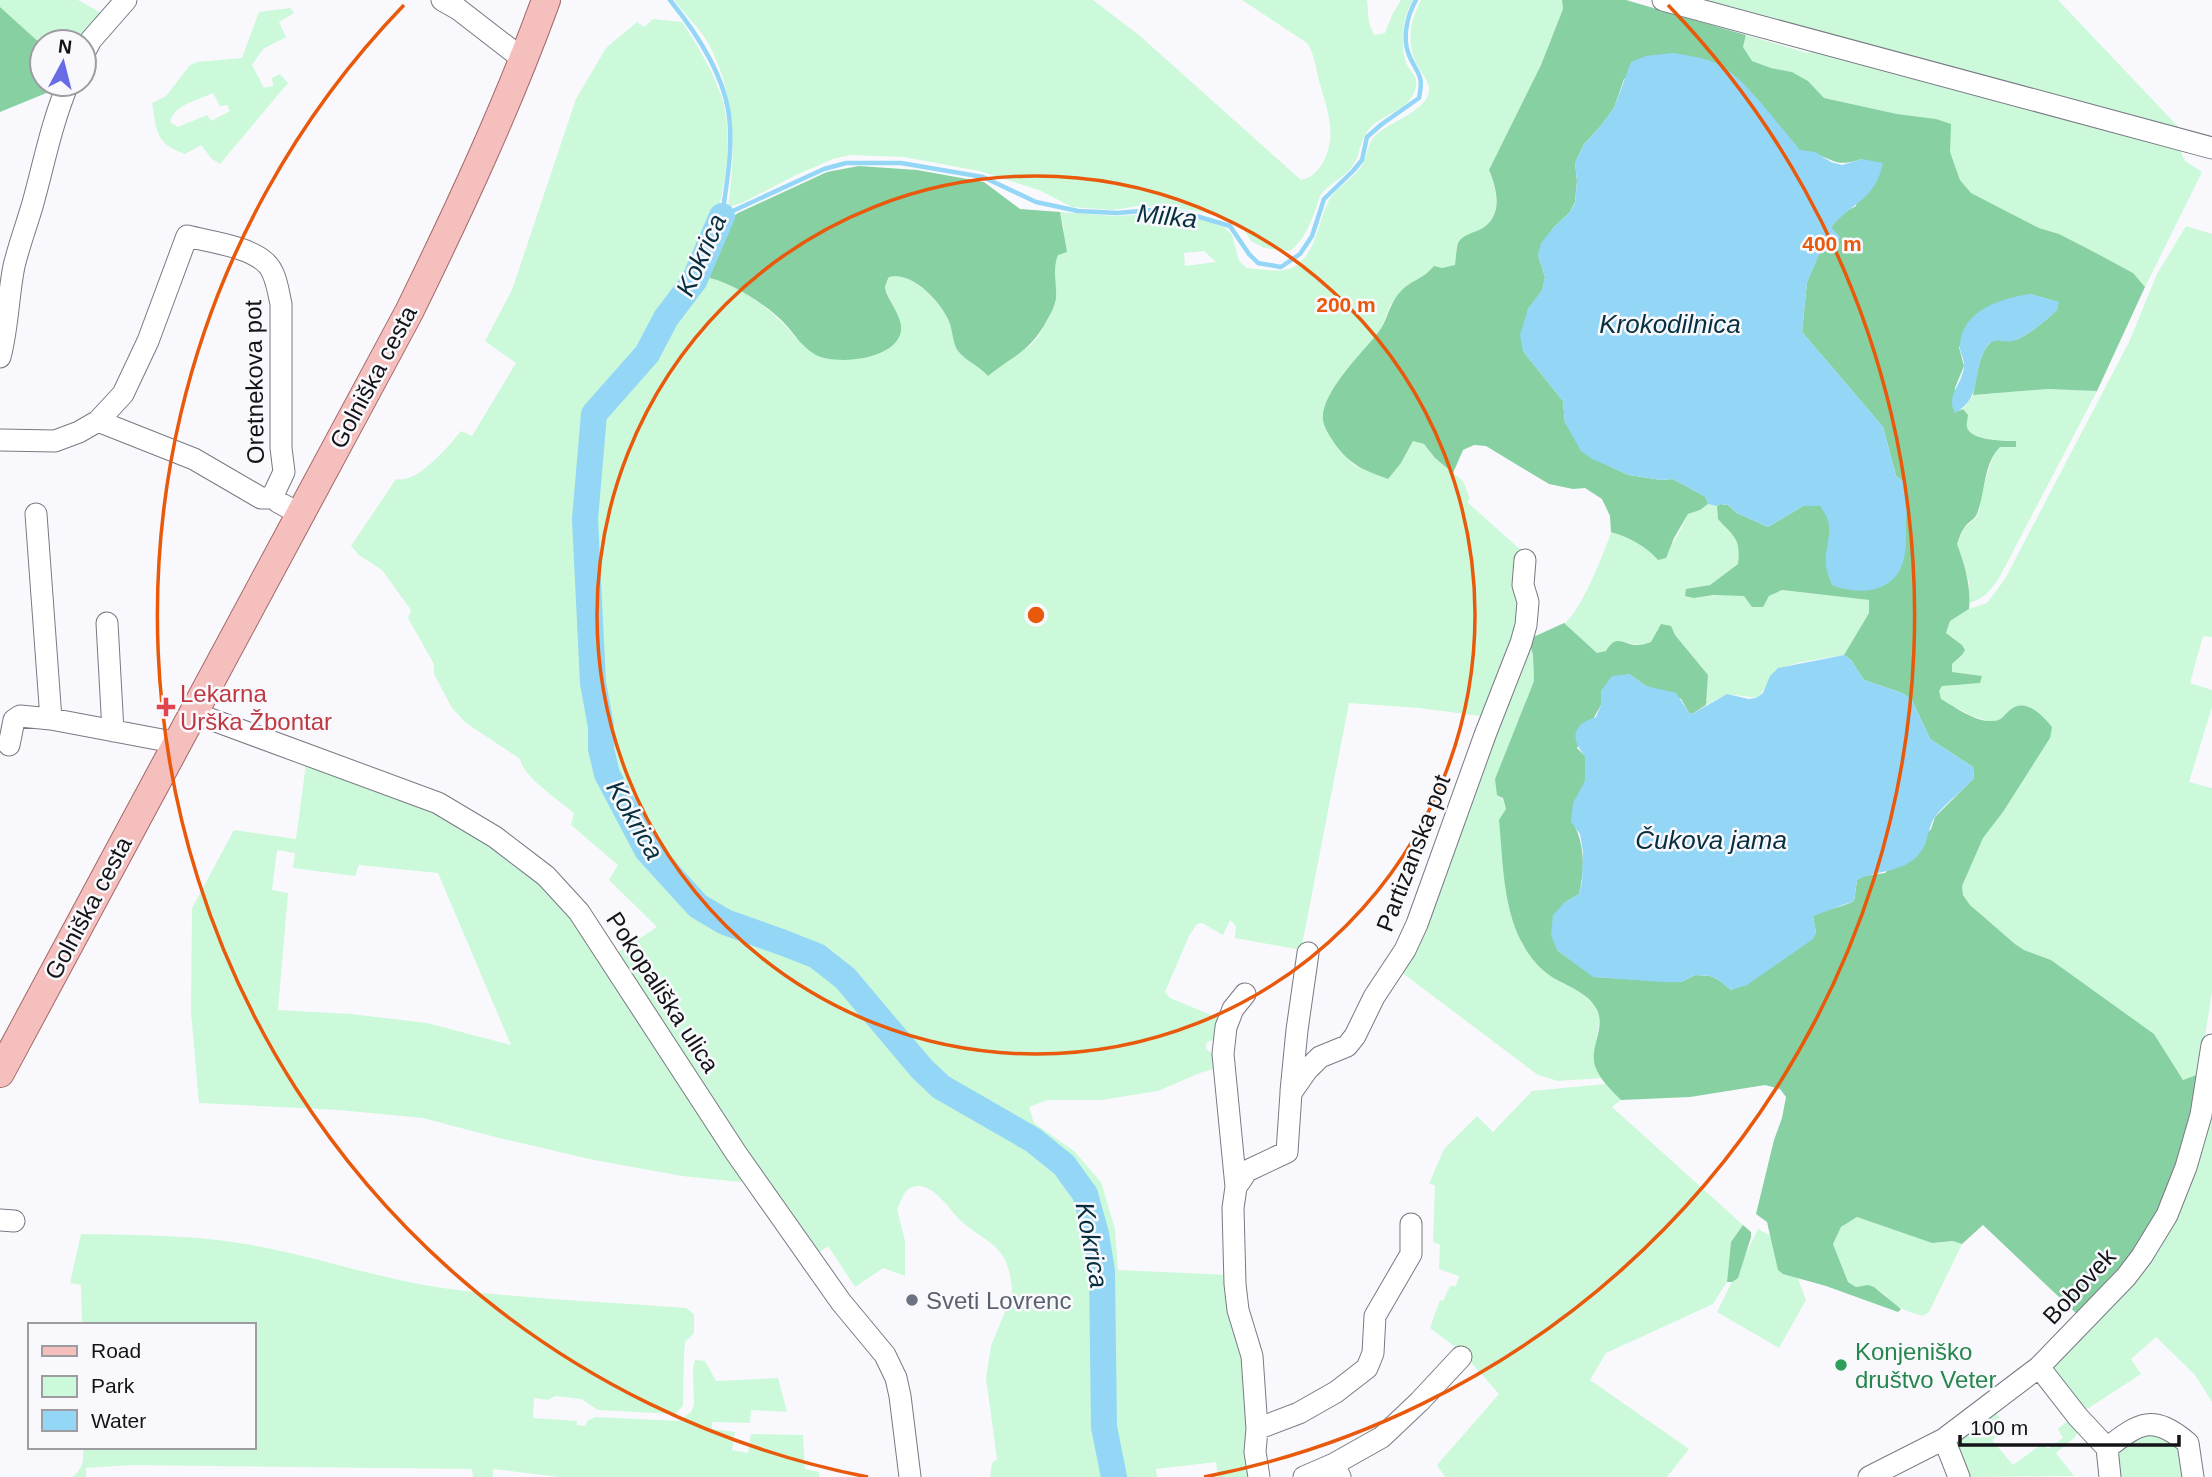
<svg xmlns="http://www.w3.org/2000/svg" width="2212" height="1477" font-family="Arial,sans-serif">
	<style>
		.green { fill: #cbf9da; fill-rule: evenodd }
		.forest { fill: #86d0a1 }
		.water { fill: #94d6f6 }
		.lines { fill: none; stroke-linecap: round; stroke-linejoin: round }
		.stream { stroke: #94d6f6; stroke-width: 4.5 }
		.river { stroke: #94d6f6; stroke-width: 26 }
		.minor-casing { stroke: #797984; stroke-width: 23 }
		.major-casing { stroke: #a16867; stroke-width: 30 }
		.minor { stroke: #fff; stroke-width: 21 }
		.major { stroke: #f4bfbd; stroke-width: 28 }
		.ring { fill: none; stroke: #e8590c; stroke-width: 3.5 }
		.health-dot { fill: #e0444e; stroke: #f9f9fd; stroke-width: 2.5 }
		.worship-dot { fill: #6b7280; stroke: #f9f9fd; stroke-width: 2.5 }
		.leisure-dot { fill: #2e9e5b; stroke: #f9f9fd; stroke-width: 2.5 }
		.labels { text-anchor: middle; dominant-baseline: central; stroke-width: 5; stroke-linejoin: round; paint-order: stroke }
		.street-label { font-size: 24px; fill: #141418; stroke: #f9f9fd }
		.health-label { font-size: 24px; fill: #be3a42; stroke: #f9f9fd; text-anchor: start }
		.worship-label { font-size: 24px; fill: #5b616d; stroke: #f9f9fd; text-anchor: start }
		.leisure-label { font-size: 24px; fill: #27864d; stroke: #f9f9fd; text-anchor: start }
		.water-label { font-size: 26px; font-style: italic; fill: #062f3f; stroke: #f9f9fd }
		.centre { fill: #e8590c; stroke: #f9f9fd; stroke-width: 3.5 }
		.ring-label { font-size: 21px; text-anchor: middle; font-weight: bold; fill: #e8590c; stroke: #f9f9fd; stroke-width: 5; stroke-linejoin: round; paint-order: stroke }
	</style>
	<rect width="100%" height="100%" fill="#f9f9fd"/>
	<path class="green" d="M0 0H78L103 14 83 42H42V45L0 7Z
		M674 0H1093L1140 36 1301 180C1311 178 1317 172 1322 164 1338 137 1328 112 1320 84 1316 70 1315 55 1307 43L1242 0H1367L1369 23 1374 35 1385 33 1393 13 1401 0H1413C1402 18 1400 42 1406 63 1410 72 1418 75 1416 86 1413 109 1383 114 1370 128 1359 140 1361 155 1352 167 1343 178 1328 184 1320 196 1318 200 1317 207 1315 211 1309 227 1303 241 1290 251L1264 248 1251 241 1242 227 1231 221 1203 212 1169 207 1138 206 1113 210 1072 207 1039 190 979 171 904 157 850 155 833 159 796 175 742 203 728 207C736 151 736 94 708 43 699 27 685 15 674 0Z
		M1421 0H1562L1563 9 1541 65 1489 170C1496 189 1504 216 1481 229 1473 233 1462 235 1458 243 1455 249 1456 259 1456 265L1442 268 1434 267 1424 277 1404 289 1390 305 1381 329 1329 398 1326 406 1323 419 1331 437 1341 452 1355 466 1388 478 1401 463 1413 441 1424 444 1435 458 1463 481 1470 499 1467 502 1523 552 1521 617 1488 717 1419 708 1349 703 1301 950 1235 938 1236 926 1230 920 1223 935 1202 923 1197 924 1189 936 1165 992 1170 998 1221 1019 1218 1039 1207 1042 1206 1049 1212 1053 1217 1068 1200 1073 1158 1091 1101 1100H1047L1029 1107 1034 1123 1074 1151 1101 1182 1115 1229 1118 1270 1229 1275 1245 1354 1249 1477H1218L1216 1462 1156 1469 1157 1477H1120C1117 1463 1113 1450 1113 1435 1113 1426 1114 1418 1113 1409 1112 1398 1109 1388 1109 1377 1107 1354 1108 1331 1107 1308 1106 1255 1109 1211 1072 1168 1034 1122 969 1111 927 1071 912 1056 904 1041 894 1023L886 1021 846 975 822 952 796 941 760 932 726 919 708 904 685 875 678 872 660 855 643 835 609 769 604 746 605 726 596 681 597 662 593 658 589 662 586 686 598 733 600 766 611 795 643 859 662 883 689 907 717 925 768 939 842 978 917 1068 938 1089 961 1105 1033 1147 1059 1169 1077 1191 1085 1211 1092 1236 1097 1282 1099 1367 1097 1427 1106 1477H990L992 1463 997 1459 986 1378 991 1346 1011 1297C1013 1289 1011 1283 1010 1275 1004 1243 981 1240 960 1220 949 1209 928 1174 907 1190 903 1194 900 1204 897 1209L905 1241V1276L883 1268 855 1287 828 1246 814 1256 614 955 657 927 609 880 618 865 571 825 574 813C559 800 524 778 520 759L466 723 452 708 434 674V664L408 618 411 610 382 570 359 555 351 546 396 479C416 485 449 446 461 431L472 436 516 363 485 341 512 290 576 99 606 48 637 22 644 27 653 19 682 22C698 46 713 71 722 98 737 149 720 219 698 266 696 270 694 276 691 280 685 291 669 303 670 316L678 309 703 277C735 280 778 314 796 338L902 329 885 287 889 277C912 271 939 300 948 319 953 329 952 343 958 351 966 361 979 366 988 376L1012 356 1030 346 1038 337 1056 303 1054 265 1064 229 1060 212 1116 216 1169 213 1200 219 1224 227 1232 235 1239 261 1247 268C1263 269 1284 275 1298 264 1317 249 1318 222 1328 202 1335 188 1352 180 1361 167 1367 158 1367 146 1373 138 1386 122 1427 113 1429 90 1429 83 1424 76 1420 70 1406 46 1408 25 1421 0ZM1204 251 1216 262 1185 266 1184 253Z
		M1684 0H2058L2188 137Z
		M290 8 294 13 279 22 286 37 263 49 252 65 264 88 273 86 272 78 280 74 288 83 220 164 212 159 201 145 185 154C155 144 157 131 152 103L166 96 190 65 197 62 242 58 259 12ZM213 93 220 106 227 105 230 111 211 121 207 115 178 127 170 122C173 105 198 100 213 93Z
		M1747 35 1807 53 1823 50 2179 148 2185 161 2202 172 2145 287 2133 273 2096 253 2059 234 2039 228 1971 193 1960 180 1936 119 1897 114 1824 98 1808 81 1792 72 1771 68 1752 61 1743 47Z
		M2186 226 2212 234V637L2203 636 2190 683 2212 690V707L2189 782 2212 788V992L2199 1074 2183 1080 2154 1034 2051 960 2024 950 2015 944 1970 905 1963 895 1962 886 1983 838 2003 812 2050 738 2003 719 1990 722 1970 715 1941 700 1939 691 1942 686 1982 676 1952 672V664L1962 656V645L1946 633 1950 621 1969 609 1987 603 2005 579 2129 342 2157 274Z
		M2048 389 2097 391 1998 580C1989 592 1983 599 1969 603V582L1957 544 1964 528 1976 518 1980 509V498L1994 453 2000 447 2016 441C2005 441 1970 440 1967 427 1966 423 1968 419 1968 415L1963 409 1973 395Z
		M1708 504 1717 506 1718 519C1734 537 1741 538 1738 564L1710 585 1686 589 1694 598 1729 594 1769 596 1781 590 1869 600V613L1844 655C1831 657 1783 664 1775 671 1767 680 1766 691 1756 698L1727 694 1706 705 1708 675 1675 635 1671 626 1658 628C1648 666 1622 625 1606 651L1597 653 1564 623C1579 616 1606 549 1611 532 1630 538 1645 544 1658 560 1671 549 1681 530 1688 514L1700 510Z
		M1529 639 1533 655 1534 681 1495 779 1506 809 1521 943 1544 971 1582 993 1595 1006 1600 1017 1594 1054 1595 1065 1602 1078 1558 1081 1538 1075 1397 969Z
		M306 764 363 781 458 823 528 873 560 900 614 978 673 1076 687 1088 748 1181 740 1182 682 1176 594 1160 499 1138 423 1118 339 1110 199 1103 191 1012 192 908 234 830 296 839ZM277 850 295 853 293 868 355 876 359 865 438 873 511 1045 427 1023 350 1014 278 1010 288 893 272 890Z
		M2212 1079V1402L2195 1375 2156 1337 2131 1359 2141 1374 2078 1415 2046 1367Z
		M1605 1084 1621 1100 1612 1107 1743 1225 1731 1242 1727 1282 1713 1304 1606 1353 1590 1380 1689 1449 1667 1477H1445L1437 1465 1499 1394 1462 1352 1430 1328 1440 1300 1443 1301 1450 1286H1456L1459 1276 1439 1269 1440 1245 1433 1242 1435 1185 1429 1184 1444 1149 1477 1116 1493 1132 1532 1091Z
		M1857 1217 1932 1243 1954 1241 1962 1244 1929 1312 1923 1316C1916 1313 1907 1312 1901 1308 1882 1297 1881 1282 1856 1287L1848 1282 1833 1244 1841 1227Z
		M1758 1229 1785 1243 1806 1300 1779 1348 1717 1312Z
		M81 1234C140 1235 204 1235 262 1247 323 1259 381 1279 443 1288 523 1299 605 1302 686 1308L694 1314V1333L685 1342 684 1354 683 1406 675 1414 598 1410 581 1399 555 1396 548 1400 534 1398 533 1418 577 1421V1425L585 1426 587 1421 595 1417 679 1421 691 1412 694 1405 693 1369 695 1360 705 1361 716 1381 778 1378 787 1412 751 1410 750 1423 712 1422V1429L735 1432 732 1450 748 1453 751 1434 803 1435 805 1469 819 1472V1477H559L493 1469V1477H473L472 1469 132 1465 86 1468V1477H73C83 1467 84 1462 83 1447H254V1325H82L81 1285 70 1283Z
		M1994 1410 2008 1429 1992 1440 2013 1465 2042 1444 2048 1449 2063 1438 2058 1429 2071 1418 2080 1428 2075 1437 2056 1453 2074 1476 1966 1477 1953 1443Z
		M2159 1433 2181 1449 2187 1477H2113C2112 1442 2130 1437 2159 1433Z"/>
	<path class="forest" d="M1562 0H1626L1746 35 1743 47 1752 61 1771 68 1792 72 1808 81 1824 98 1897 114 1936 119 1951 124 1950 152 1960 180 1971 193 2039 228 2059 234 2096 253 2133 273 2145 287 2097 391 2048 389 1973 395C1977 379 1978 354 1990 343 1996 337 2004 342 2011 341 2026 338 2046 320 2057 310L2058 302 2030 294 1959 347 1964 366 1955 388V412L1963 409 1968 415C1968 419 1966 423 1967 427 1970 441 2006 441 2016 441V447H2000C1984 462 1985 492 1978 511 1976 520 1968 521 1964 528 1961 532 1959 539 1957 544 1965 566 1971 585 1969 609L1950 621 1946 633 1962 645 1965 650 1962 655 1952 664V672L1982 676 1980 683 1942 686 1939 691 1941 699C1955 707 1975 722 1992 721 2002 721 2003 716 2010 710 2026 697 2043 716 2052 727L2050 738 2003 812 1983 838 1962 886 1963 895 1970 905 2015 944 2024 950 2051 960 2154 1034 2183 1080 2199 1074 2193 1114 2163 1210 2133 1254 2079 1316 1983 1225 1962 1244 1953 1241 1932 1243 1857 1217 1841 1227 1833 1244 1848 1282 1856 1287 1868 1285 1874 1287 1901 1309 1898 1312 1826 1286 1783 1274 1778 1270 1767 1222 1756 1214 1774 1140 1782 1118 1786 1097 1780 1089 1765 1085 1690 1097 1621 1100C1611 1090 1600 1080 1595 1066 1589 1047 1607 1026 1596 1008 1584 988 1560 985 1544 971 1502 934 1504 870 1499 820L1506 809 1503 798 1497 795 1495 779 1534 681 1533 655 1529 639 1564 623 1597 653 1606 651C1617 632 1624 646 1639 645 1643 645 1647 643 1651 642L1661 624 1671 626 1675 635 1708 675 1706 705 1692 714 1689 713 1681 699 1646 686 1629 674 1601 691V705L1577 748 1585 756V781L1572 821C1585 843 1585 869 1579 894L1564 903 1557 950 1594 977 1681 982 1695 975 1710 976 1719 980 1731 990 1816 933 1813 916C1826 909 1841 908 1854 901L1857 880 1864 876 1885 873 1931 829 1935 817 1974 778 1973 767 1930 739 1912 700 1902 693 1864 680 1851 660 1844 655 1869 613V600L1782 590 1769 596 1763 607H1752L1744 596 1714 595 1694 598 1685 596 1686 589 1710 585 1738 564C1741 538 1734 537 1718 519L1717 506 1720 504 1728 505 1737 513 1768 527 1803 506H1821C1834 525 1830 535 1826 557L1905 549 1906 483 1896 476 1883 427 1802 332 1807 282 1823 245 1836 244 1831 227 1843 213 1856 206 1862 159C1838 166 1838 163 1817 154 1812 151 1805 152 1799 150L1742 83 1725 68 1624 79 1614 108 1600 127 1584 144 1575 163 1577 181 1575 202 1570 212 1553 228 1538 255 1545 277 1542 291 1528 309 1523 351 1563 401 1565 423 1613 468 1629 475 1661 480 1673 479 1706 497 1708 504 1700 510 1688 514 1674 538 1666 558 1658 560C1645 545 1630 538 1611 532L1610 516 1602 499 1585 488 1573 489 1549 484 1486 446 1474 445 1463 450 1453 473 1435 458 1424 444 1413 441 1401 463 1388 479C1364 470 1351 466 1335 444 1331 438 1324 428 1323 420 1320 394 1362 353 1377 334 1389 320 1387 304 1404 288 1415 279 1423 279 1434 266L1442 268 1455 265C1456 259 1456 249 1458 243 1462 235 1473 233 1481 229 1504 216 1497 189 1489 170L1541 65 1563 9Z
		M0 7 42 45V84H62L61 87 0 112Z
		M859 166 917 170 984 182 1020 209 1060 212 1067 252 1058 255C1052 270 1057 284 1056 299 1055 306 1051 313 1047 320 1031 351 1014 355 988 376 979 366 966 361 958 351 952 343 953 329 948 319 939 300 912 271 889 277 888 278 885 287 885 287 887 302 908 321 899 337 888 360 837 365 816 355 803 348 795 335 786 325 770 307 728 279 703 277L726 222 738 213 827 172Z
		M1743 1225 1751 1232V1237L1738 1278 1732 1282H1727L1731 1242Z"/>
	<path class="water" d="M1673 53C1691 56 1710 58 1725 68 1749 84 1780 127 1800 150L1815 152 1831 162 1842 165 1862 159 1883 163C1875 200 1854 201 1831 227L1840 237 1836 244 1823 246 1807 282 1802 332 1883 427 1896 476 1906 483C1909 495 1907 508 1906 521 1906 535 1907 551 1902 565 1891 594 1857 595 1832 585 1828 575 1825 567 1826 556 1828 533 1835 527 1820 506H1803L1768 527 1737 513 1728 505 1720 504 1717 506 1708 504 1706 497 1673 479 1661 480 1629 475 1592 459 1581 451 1565 423 1563 401 1523 351 1520 335 1528 309 1542 290 1545 277 1538 255 1541 243 1553 228 1570 212 1575 203 1577 181 1575 163 1584 144 1600 127 1614 108 1631 62 1646 56Z
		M2030 294 2059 302 2057 310C2047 320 2026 337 2012 341 2002 343 1995 336 1987 346 1971 369 1984 397 1955 413 1945 395 1963 384 1964 366 1965 359 1959 352 1960 345 1962 310 2002 298 2030 294Z
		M1844 655 1851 660 1864 680 1902 693 1912 700 1930 739 1973 767 1974 778C1964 789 1943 806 1935 817 1925 832 1931 845 1913 860 1896 873 1873 871 1857 880L1854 901 1813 916 1816 933 1813 939 1747 985 1731 990 1719 980 1710 976 1695 975 1681 982H1661L1593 977 1557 950 1551 935 1553 915 1564 903 1579 894 1582 882 1583 852 1580 834 1571 822 1573 803 1585 781V756C1570 739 1572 724 1596 717L1601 705V691L1612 676 1629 674 1646 686 1676 693 1689 713 1692 714 1727 694 1749 699 1756 698 1763 693 1770 676 1778 668Z"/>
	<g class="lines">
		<path class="stream" d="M670 0C695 31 721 69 728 109 734 144 727 182 722 216L824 169 846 163H901L983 177 1036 202 1078 211 1117 213 1153 210 1186 213 1230 226 1249 254 1258 263 1281 267 1300 254 1312 236 1324 199 1353 171 1362 160 1367 137 1382 124 1419 98C1424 74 1418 76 1409 55 1402 38 1407 16 1416 0"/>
		<path class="river" d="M722 216 694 281 666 318 647 354 594 414 585 519 593 683 601 727V749L607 774 647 850 698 906 725 922 784 943 817 956 845 978 922 1069 941 1087 1033 1140 1064 1165 1085 1194 1096 1234 1102 1271 1104 1427 1114 1477"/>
		<g class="minor-casing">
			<path id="minor" d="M442 0 458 9 524 60
				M1663 0 2212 148
				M84 53 91 40 126 0
				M0 357C8 327 8 296 14 266 19 245 27 224 33 203 44 163 52 122 68 84
				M98 421 194 459 261 498H275
				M0 440 55 441 79 432 98 421 123 394 148 341 187 236C210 242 248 246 266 263 276 272 278 291 281 304V448L284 472 275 491V498L278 502 300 514
				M36 514 51 719
				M107 623 113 731
				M194 713 438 803 495 837 546 876 579 912 736 1153 841 1302 885 1355 896 1378 900 1396 910 1477
				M9 745 14 720 20 716 51 719 178 743
				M1291 1091 1297 1030 1308 953
				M1236 1187 1223 1054 1226 1027 1233 1009 1245 994
				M0 1220 14 1221
				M2039 1367 2078 1417 2107 1448 2110 1477
				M1257 1429 1299 1413 1336 1392 1367 1368 1373 1353 1375 1316 1411 1254V1224
				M1944 1439 1959 1477
				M2107 1448C2140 1422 2153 1414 2188 1443L2193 1477
				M1259 1477 1255 1452 1257 1429 1252 1356 1238 1310 1235 1284 1233 1208 1236 1187 1247 1171 1287 1152 1291 1093 1307 1070 1320 1057 1347 1046 1355 1036 1374 997 1405 950 1417 924 1485 735 1521 643 1526 625 1528 602 1523 585 1525 560
				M1304 1477 1334 1464
				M1340 1477 1334 1464 1382 1437 1420 1401 1461 1357
				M1869 1477 1944 1439 2039 1367 2126 1277 2142 1256 2167 1215 2186 1167 2201 1115 2212 1045"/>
		</g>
		<g class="major-casing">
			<path id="major" d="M0 1073 409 312C459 210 507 107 546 0"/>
		</g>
		<use href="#minor" class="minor"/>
		<use href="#major" class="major"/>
	</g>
	<g class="ring">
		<circle cx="1036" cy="615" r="439"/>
		<path d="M868 1477A878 878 0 0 1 404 5M1668 5A878 878 0 0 1 1204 1477"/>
	</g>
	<path class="health-dot" d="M162.5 696.5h7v7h7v7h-7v7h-7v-7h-7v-7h7z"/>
	<circle class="worship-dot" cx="912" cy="1300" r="7"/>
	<circle class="leisure-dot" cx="1841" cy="1365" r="7"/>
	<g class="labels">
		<g class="street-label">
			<text transform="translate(373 377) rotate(-62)">Golniška cesta</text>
			<text transform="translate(254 382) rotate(-91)">Oretnekova pot</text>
			<text transform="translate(1413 853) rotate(-69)">Partizanska pot</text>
			<text transform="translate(88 908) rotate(-62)">Golniška cesta</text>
			<text transform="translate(663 992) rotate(57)">Pokopališka ulica</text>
			<text transform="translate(2079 1286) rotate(-47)">Bobovek</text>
		</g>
		<g class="health-label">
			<text x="180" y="693">Lekarna<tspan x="180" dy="28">Urška Žbontar</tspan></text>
		</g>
		<g class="worship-label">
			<text x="926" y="1300">Sveti Lovrenc</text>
		</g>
		<g class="leisure-label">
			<text x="1855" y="1351">Konjeniško<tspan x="1855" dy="28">društvo Veter</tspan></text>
		</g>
		<g class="water-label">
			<text transform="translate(1167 216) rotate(6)">Milka</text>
			<text transform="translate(701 255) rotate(-66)">Kokrica</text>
			<text x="1670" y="324">Krokodilnica</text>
			<text transform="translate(635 820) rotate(60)">Kokrica</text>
			<text x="1711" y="840">Čukova jama</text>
			<text transform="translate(1092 1245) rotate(80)">Kokrica</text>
		</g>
	</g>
	<circle cx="1036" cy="615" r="10" class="centre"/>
	<g class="ring-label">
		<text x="1832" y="251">400 m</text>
		<text x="1346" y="312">200 m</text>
	</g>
	<rect x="28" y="1323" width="228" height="126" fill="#f9f9fd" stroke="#9d9da1" stroke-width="2"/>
	<rect x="42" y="1346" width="35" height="10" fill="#f4bfbd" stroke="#9d9da1" stroke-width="2"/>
	<text x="91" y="1358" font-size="21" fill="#141418">Road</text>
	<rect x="42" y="1376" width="35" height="21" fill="#cbf9da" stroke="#9d9da1" stroke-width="2"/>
	<text x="91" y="1393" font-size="21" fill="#141418">Park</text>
	<rect x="42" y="1410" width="35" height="21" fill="#94d6f6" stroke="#9d9da1" stroke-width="2"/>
	<text x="91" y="1428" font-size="21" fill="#141418">Water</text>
	<g transform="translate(63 63) rotate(7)"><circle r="33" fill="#f9f9fd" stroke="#9d9da1" stroke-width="2"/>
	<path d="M0-5L12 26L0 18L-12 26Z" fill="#676ce5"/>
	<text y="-10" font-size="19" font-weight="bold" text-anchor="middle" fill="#141418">N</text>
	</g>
	<path d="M1960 1435v10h219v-10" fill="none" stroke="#141418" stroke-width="3.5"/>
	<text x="1970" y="1435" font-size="21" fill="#141418" stroke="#f9f9fd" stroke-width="5" paint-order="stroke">100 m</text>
</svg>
